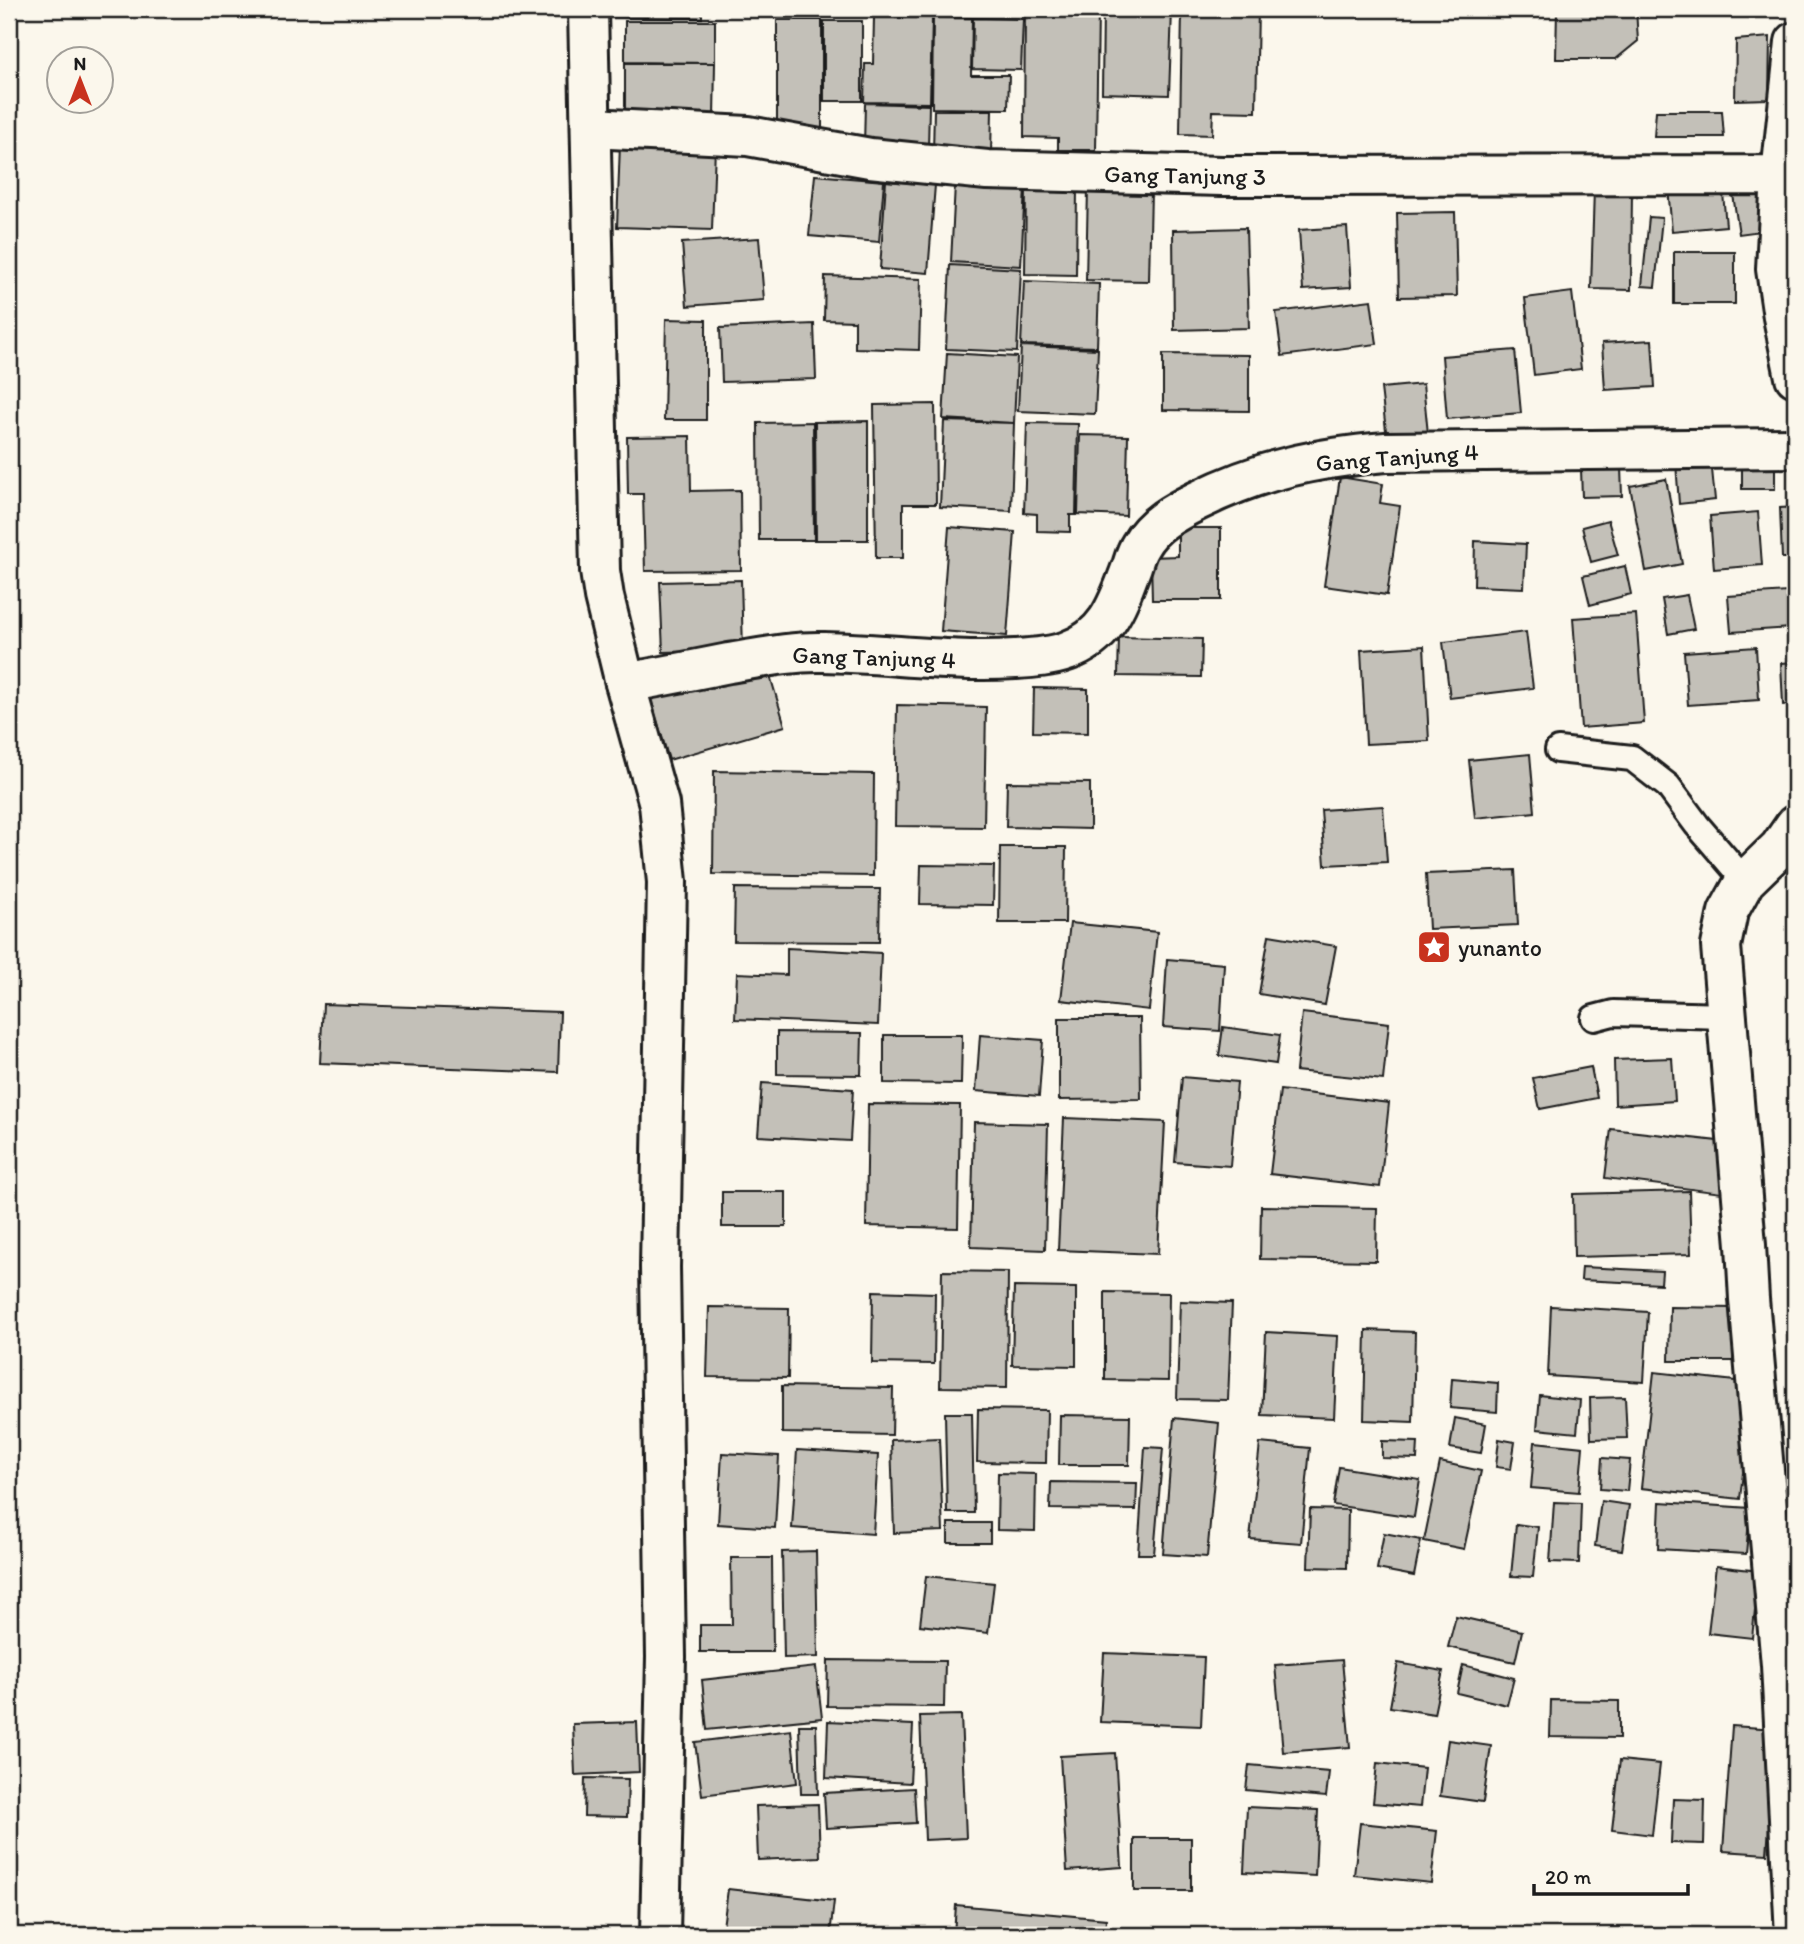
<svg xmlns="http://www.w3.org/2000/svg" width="1804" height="1944" font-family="Itim,sans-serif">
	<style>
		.building { fill: #c3c0b8; stroke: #1c1c1c; stroke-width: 2 }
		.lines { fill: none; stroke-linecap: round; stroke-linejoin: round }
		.service-casing { stroke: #1c1c1c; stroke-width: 30 }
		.minor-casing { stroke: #1c1c1c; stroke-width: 44 }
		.tertiary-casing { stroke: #1c1c1c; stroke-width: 44 }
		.service { stroke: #fbf7ec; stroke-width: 24 }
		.minor { stroke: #fbf7ec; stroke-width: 38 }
		.tertiary { stroke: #fbf7ec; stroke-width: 38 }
		.labels { text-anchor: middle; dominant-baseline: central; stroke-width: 5; stroke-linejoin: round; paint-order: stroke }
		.street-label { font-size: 24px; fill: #1c1c1c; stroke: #fbf7ec }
		.poi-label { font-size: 24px; fill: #1c1c1c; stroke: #fbf7ec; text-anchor: start }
	</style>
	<rect width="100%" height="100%" fill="#fbf7ec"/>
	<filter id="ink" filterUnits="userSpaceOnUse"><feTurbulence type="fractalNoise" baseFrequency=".0143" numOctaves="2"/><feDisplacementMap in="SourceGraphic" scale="14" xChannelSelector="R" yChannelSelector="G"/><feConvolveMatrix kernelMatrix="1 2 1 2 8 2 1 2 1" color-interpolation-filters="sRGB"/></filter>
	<g filter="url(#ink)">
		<path class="building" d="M614 9H702V18L614 17Z
			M1025 9H1098L1096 150H1058V138L1024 137Z
			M1103 9H1172L1169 95 1102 93Z
			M1182 9H1258L1256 112 1213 111 1212 135 1180 134Z
			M1557 9H1636L1638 41 1616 59H1556Z
			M874 17 932 18 930 103 864 102 865 64H873Z
			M933 17 972 18 971 75H1009L1008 109 932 108Z
			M973 18 1023 19 1021 70 972 69Z
			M777 20H822V130H777Z
			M625 21H715V63L625 62Z
			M824 21H862V101H824Z
			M1770 37 1769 99 1735 100 1736 40Z
			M625 63H715L714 118 625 117Z
			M865 103 929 105 928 149 864 147Z
			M934 110H992L991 154 933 153Z
			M1656 111H1722L1724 137H1654Z
			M620 144 715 147 712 230 617 227Z
			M815 175 884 181 879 242 809 236Z
			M886 181 935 185 928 273 880 269Z
			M1722 182 1726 226 1672 231 1668 188Z
			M1762 183 1769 230 1739 234 1732 188Z
			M955 184 1025 187 1021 266 951 262Z
			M1026 187H1077L1076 275 1025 274Z
			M1088 188 1151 190 1149 281 1086 280Z
			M1594 188 1632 189 1631 290 1591 289Z
			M1455 212 1457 296 1399 297 1397 213Z
			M1649 217 1662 218 1655 287 1642 286Z
			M1347 227 1351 287 1303 290 1299 230Z
			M1246 228 1249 328 1174 330 1173 230Z
			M759 238 764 300 687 306 682 243Z
			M1674 252H1735V304H1674Z
			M950 265 1021 269 1017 352 946 349Z
			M825 276 921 279 919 350 855 348V321L824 320Z
			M1024 281 1099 284 1097 347 1021 345Z
			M1572 292 1581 369 1534 375 1525 298Z
			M1371 300 1377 344 1282 356 1276 312Z
			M666 319 706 320V420H664Z
			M814 324 816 379 722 382 720 328Z
			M1652 340 1655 387 1605 390 1602 343Z
			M1021 346 1098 349 1095 414 1018 411Z
			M1515 350 1521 413 1447 419 1442 356Z
			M947 353 1017 357 1014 423 943 419Z
			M1163 354 1249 355V411L1163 410Z
			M1423 384 1428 434 1387 439 1381 388Z
			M935 404 936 504H903V558H876L874 405Z
			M868 421V540H816L815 422Z
			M944 421 1014 423 1011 511 940 507Z
			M813 422 814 540H759L758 423Z
			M1027 423 1078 424 1076 515H1070V532L1037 531V514L1024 513Z
			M1080 435 1128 436 1126 516 1078 514Z
			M690 436 691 491 740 490 741 570 645 571 643 494H628L627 437Z
			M1711 459 1715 500 1679 504 1676 463Z
			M1621 467 1622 496 1582 497 1581 469Z
			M1742 469H1775V489H1742Z
			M1340 477 1383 484 1380 503 1400 506 1387 595 1324 586Z
			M1666 479 1682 564 1646 571 1630 486Z
			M1795 507V558H1782L1780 508Z
			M1758 512 1762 565 1714 569 1710 516Z
			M1608 520 1618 555 1591 562 1582 527Z
			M949 527 1015 532 1007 636 941 631Z
			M1178 528H1221V600H1152L1151 557 1178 556Z
			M1475 541 1526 544 1524 588 1474 586Z
			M1625 566 1631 594 1590 605 1583 576Z
			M741 580 743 650 663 652 660 582Z
			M1787 592 1791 628 1731 632 1728 596Z
			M1687 595 1694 629 1668 634 1662 599Z
			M1636 614 1644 723 1581 728 1573 618Z
			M1526 632 1533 688 1450 698 1443 642Z
			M1119 637 1202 639 1201 677 1118 676Z
			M1424 646 1429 741 1366 744 1361 650Z
			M1756 647 1759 700 1688 705 1684 652Z
			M766 662 785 726 669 760 650 697Z
			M1795 662V704L1783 705 1781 663Z
			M1034 688 1088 689V733L1033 732Z
			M897 705 986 707 984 827 895 826Z
			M1530 754 1535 812 1475 818 1469 760Z
			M714 771 874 774 873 876 713 874Z
			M1007 782 1090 783V829L1006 827Z
			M1383 806 1387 862 1325 865 1321 810Z
			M1000 847H1066L1065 923H999Z
			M921 865 994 866 993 905 920 904Z
			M1515 870 1518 925 1429 929 1426 874Z
			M735 888 880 889 879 942 734 941Z
			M1070 923 1157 932 1149 1010 1061 1000Z
			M1269 935 1336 946 1325 1005 1259 994Z
			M787 948 881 953 878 1025 735 1019 737 973 787 975Z
			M1167 959 1224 964 1220 1031 1163 1027Z
			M323 1004 560 1012 558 1072 320 1063Z
			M1302 1013 1389 1023 1383 1080 1296 1071Z
			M1059 1018H1140L1141 1099 1059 1100Z
			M1223 1027 1280 1035 1276 1064 1219 1056Z
			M777 1032 862 1033 861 1075 777 1074Z
			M884 1035H962L961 1084 884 1083Z
			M980 1035 1043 1040 1039 1096 976 1091Z
			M1672 1058 1675 1101 1615 1105 1614 1060Z
			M1591 1067 1597 1098 1540 1109 1533 1078Z
			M1182 1077 1237 1082 1230 1166 1175 1162Z
			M762 1083 853 1089 850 1141 758 1136Z
			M1280 1090 1389 1103 1380 1187 1270 1174Z
			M868 1104 960 1105 958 1228 866 1226Z
			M1064 1118 1165 1122 1158 1254 1058 1250Z
			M974 1122 1048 1124 1045 1250 971 1247Z
			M1611 1129 1735 1143 1729 1194 1605 1178Z
			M1689 1191 1691 1254 1574 1257 1573 1194Z
			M722 1192H786V1227H722Z
			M1261 1206 1377 1208 1376 1261 1260 1259Z
			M1582 1267 1662 1271 1661 1284 1581 1280Z
			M942 1271 1008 1272 1007 1388 940 1387Z
			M1014 1287 1076 1288V1366L1012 1365Z
			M873 1291 935 1293 934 1364 872 1363Z
			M1105 1292 1169 1293 1168 1381 1105 1380Z
			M1180 1301 1232 1303 1228 1400 1177 1399Z
			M1551 1306 1648 1312 1644 1382 1548 1376Z
			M709 1307 789 1308 788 1378 707 1377Z
			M1670 1307 1733 1308V1361H1669Z
			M1366 1330 1415 1332 1413 1422 1364 1420Z
			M1266 1332 1338 1336 1334 1418 1262 1415Z
			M1654 1372 1753 1383 1740 1499 1641 1488Z
			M1452 1379 1498 1383 1497 1412 1450 1408Z
			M782 1386 893 1388 892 1435 782 1433Z
			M1540 1395 1580 1400 1577 1433 1537 1429Z
			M1625 1397 1627 1438 1591 1439 1590 1398Z
			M978 1409 1047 1410 1046 1463 977 1462Z
			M945 1413H972L974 1513H947Z
			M1060 1415 1130 1416 1129 1465H1059Z
			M1174 1418 1219 1423 1207 1557 1163 1554Z
			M1455 1418 1486 1424 1481 1453 1450 1448Z
			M939 1438 943 1531 894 1533 891 1440Z
			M1499 1439 1515 1442 1511 1469 1496 1467Z
			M1382 1441 1418 1442 1417 1459 1382 1458Z
			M1535 1442 1583 1447 1579 1492 1531 1488Z
			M1260 1443 1310 1448 1301 1543 1250 1539Z
			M1145 1447 1163 1448 1154 1554H1138Z
			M797 1450 878 1455 873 1534 792 1528Z
			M722 1453 779 1456 775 1528 718 1524Z
			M1602 1458 1630 1460 1627 1491 1600 1489Z
			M1440 1462 1481 1471 1464 1549 1424 1541Z
			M1339 1467 1420 1480 1414 1517 1333 1505Z
			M998 1473 1036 1474 1035 1531 997 1530Z
			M1051 1482 1137 1483 1136 1510 1050 1509Z
			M1601 1501 1629 1505 1622 1550 1595 1546Z
			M1554 1502 1581 1503 1579 1563 1550 1562Z
			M1660 1502 1750 1508 1746 1554 1658 1549Z
			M1310 1509 1348 1510 1347 1568 1308 1567Z
			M948 1523H990V1543H948Z
			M1516 1524 1538 1527 1533 1577 1511 1576Z
			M1384 1533 1421 1540 1414 1576 1377 1569Z
			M1787 1536H1795V1635Z
			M816 1551 818 1657 784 1658 782 1552Z
			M731 1558H772L773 1652H700V1625H732Z
			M1716 1566 1759 1571 1752 1638 1708 1633Z
			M926 1576 994 1583 988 1633 920 1625Z
			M1456 1616 1522 1631 1515 1662 1448 1647Z
			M1104 1653 1204 1657 1201 1726 1100 1722Z
			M828 1660 945 1661 944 1707 827 1706Z
			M1342 1660 1350 1747 1283 1752 1275 1665Z
			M1398 1663 1443 1671 1434 1714 1390 1707Z
			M1463 1665 1514 1678 1507 1705 1457 1693Z
			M816 1667 822 1718 707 1730 702 1680Z
			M1551 1700 1619 1701V1738L1550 1737Z
			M961 1715 966 1838 925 1840 920 1716Z
			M828 1721 913 1725 910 1783 826 1778Z
			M637 1722 639 1772 575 1775 573 1724Z
			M799 1725H816L818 1794H801Z
			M1732 1726 1776 1729 1767 1854 1723 1851Z
			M791 1730 797 1783 702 1795 695 1742Z
			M1448 1740 1491 1746 1483 1802 1440 1796Z
			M1115 1753 1122 1867 1067 1871 1060 1756Z
			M1620 1760 1660 1764 1652 1835 1612 1830Z
			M1377 1763 1424 1768 1420 1807 1373 1803Z
			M1249 1765 1329 1772 1326 1797 1246 1790Z
			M585 1778 628 1779 627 1817 584 1816Z
			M914 1788 916 1823 826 1828 824 1793Z
			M1673 1799 1705 1800 1704 1844 1671 1843Z
			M818 1804 820 1857 758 1860 756 1806Z
			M1247 1807 1318 1810 1315 1876 1244 1872Z
			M1360 1823 1437 1831 1431 1883 1354 1875Z
			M1134 1838H1191V1891H1134Z
			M728 1889 834 1901 830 1935H722Z
			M956 1905 1106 1919 1105 1935H954Z
			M1117 1928 1195 1935H1117Z
			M1291 1929 1292 1935H1246V1931Z"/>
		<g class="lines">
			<g class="service-casing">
				<path id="service" d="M1558 750 1632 758 1668 786 1697 825 1745 881
					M1594 1018 1613 1013 1727 1016"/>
			</g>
			<g class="minor-casing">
				<path id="minor" d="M1795 42 1781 175 1776 269 1783 317 1795 377
					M591 128 748 136 870 158 987 170 1222 176 1781 175
					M625 683C659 677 694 670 729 663 760 658 792 651 824 652 888 653 951 663 1015 659 1032 658 1051 657 1067 651 1108 637 1118 603 1132 566 1134 560 1136 552 1140 546 1152 524 1175 512 1197 501 1261 469 1316 458 1386 452L1795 448
					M1795 1935 1781 1665 1749 1299 1746 1245 1721 946 1728 912 1745 881 1779 848 1795 825"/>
			</g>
			<g class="tertiary-casing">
				<path id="tertiary" d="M588 9 600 571 604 597 625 683 659 804 667 882 660 1267 666 1657 660 1935"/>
			</g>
			<use href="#service" class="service"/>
			<use href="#minor" class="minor"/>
			<use href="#tertiary" class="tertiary"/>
		</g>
	</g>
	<defs>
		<g id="sight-square" transform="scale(1.75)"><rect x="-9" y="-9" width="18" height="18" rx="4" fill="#c8321e" stroke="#fbf7ec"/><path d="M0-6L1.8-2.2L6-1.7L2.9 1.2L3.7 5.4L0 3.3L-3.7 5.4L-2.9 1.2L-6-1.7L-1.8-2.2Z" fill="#fff"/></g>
	</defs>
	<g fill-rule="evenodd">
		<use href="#sight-square" x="1434" y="947"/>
	</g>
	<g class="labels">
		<g class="street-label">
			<text transform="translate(1185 175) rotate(1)">Gang Tanjung 3</text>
			<text transform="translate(1397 457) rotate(-4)">Gang Tanjung 4</text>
			<text transform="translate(874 657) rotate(2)">Gang Tanjung 4</text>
		</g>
		<g class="poi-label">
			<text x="1458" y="947">yunanto</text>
		</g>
	</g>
	<rect width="1804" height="1944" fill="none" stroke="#fbf7ec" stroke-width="35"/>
	<rect x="18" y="18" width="1769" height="1909" fill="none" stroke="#1c1c1c" stroke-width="2.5" filter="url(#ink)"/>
	<g transform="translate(80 80)"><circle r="33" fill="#fbf7ec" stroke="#a29f99" stroke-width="2"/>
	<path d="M0-5L12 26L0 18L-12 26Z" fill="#c8321e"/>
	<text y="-10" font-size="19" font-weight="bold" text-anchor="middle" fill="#1c1c1c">N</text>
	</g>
	<path d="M1534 1884v10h154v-10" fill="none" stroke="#1c1c1c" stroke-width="3.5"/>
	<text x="1545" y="1884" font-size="21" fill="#1c1c1c" stroke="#fbf7ec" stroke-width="5" paint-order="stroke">20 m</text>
</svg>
